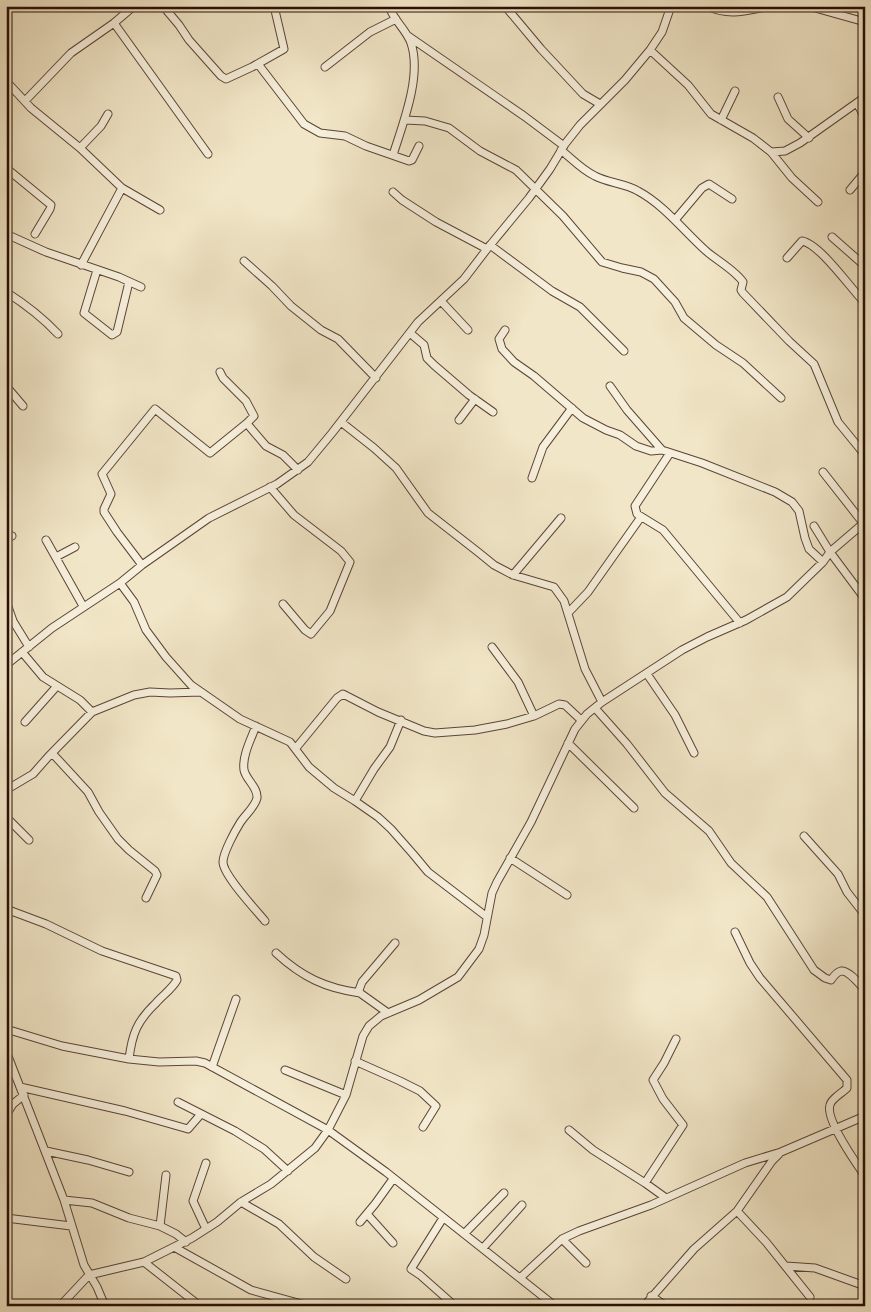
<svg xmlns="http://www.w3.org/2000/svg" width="871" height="1312" font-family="'Libre Caslon Text',serif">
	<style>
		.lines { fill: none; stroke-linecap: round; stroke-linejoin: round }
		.minor-casing { stroke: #5b4436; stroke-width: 9 }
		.minor { stroke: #f6efdb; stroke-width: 7 }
	</style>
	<rect width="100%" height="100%" fill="#f1e6c7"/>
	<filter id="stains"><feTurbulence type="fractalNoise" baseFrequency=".004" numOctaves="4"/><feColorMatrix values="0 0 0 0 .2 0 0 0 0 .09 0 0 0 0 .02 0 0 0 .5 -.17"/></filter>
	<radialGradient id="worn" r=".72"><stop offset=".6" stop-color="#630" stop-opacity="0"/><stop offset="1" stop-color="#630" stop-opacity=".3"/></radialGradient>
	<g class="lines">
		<g class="minor-casing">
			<path id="minor" d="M163 6 179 25 189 40 221 76 226 79 252 67 284 49 274 6
				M389 6C393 20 406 29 411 43 422 76 403 123 393 155
				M505 6 541 49 583 94 600 104
				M707 6C730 17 748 10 771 6
				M808 6 865 22
				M114 23 208 154
				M408 36 524 116 564 146
				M650 50 688 85 711 114 753 138 771 152 792 178 818 202
				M258 64 304 124 320 133 345 136 366 146 409 161 412 160 419 146
				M325 67 370 32 396 19
				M6 81 31 108 80 148 122 188 160 210
				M778 97 788 119 809 138
				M25 101 71 53 114 23 134 6
				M857 103 865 118
				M405 120 425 121 449 128 480 151 516 170 563 216 602 262 622 268 641 272 654 279 675 302 684 318 716 345 743 363 781 398
				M721 120 735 91
				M80 148 101 126 108 114
				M561 150C572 159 582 170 595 176 608 183 625 183 638 191 664 205 683 230 705 250 716 260 735 270 743 282L741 290 743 293 789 341 814 364 838 422 865 455
				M771 152 785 151 800 143 865 97
				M6 168 51 205 50 209 35 234
				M850 190 865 172
				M393 192 402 200 436 222 487 249
				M675 220 702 188 709 184 732 199
				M6 234 46 252 119 277 141 287
				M832 237 865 266
				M490 245 552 291 580 307 624 351
				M787 258 802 241C820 244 851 289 865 303
				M244 261 272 286 291 306 321 330 338 339 376 378
				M81 265 122 188
				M97 270 84 313 112 335 117 332 129 282
				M6 292C25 304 42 317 58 334
				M441 301 468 330
				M505 330 499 339 502 349 514 362 534 376 583 418 606 430 620 435 636 446 651 451 662 450 702 463 775 492 792 502 799 511 805 538 809 549 823 562
				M410 333 424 345 427 358 434 365 469 395 493 412
				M864 359 865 360
				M220 372 223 378 246 401 254 416 247 423 249 426 266 446 283 455 298 470
				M6 386 23 406
				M610 386 627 410 662 450
				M459 420 475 399
				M341 422 374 448 396 468 428 513 478 552 494 565 513 575 554 587 564 601 585 669 602 702
				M670 453 635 506 637 514 663 530 740 623
				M823 472 863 523
				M532 478 543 447 572 408
				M270 487 294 515 341 551 350 562 330 611 311 634 305 630 283 604
				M814 526 830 552 865 599
				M6 537 12 536
				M46 540 83 606
				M56 557 75 547
				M142 565 117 532 104 512V509L111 494 102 474 155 409 210 453 247 423
				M513 575 561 518
				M120 583 134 602 146 630 166 657 191 685 240 719 290 742 309 767 334 788 355 801 374 769 390 747 401 720
				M6 601 13 621 29 647
				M568 613 588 592 641 517
				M492 647 518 682 534 716
				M22 652 43 677 80 700 92 712
				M6 665 52 628 120 583 142 565 209 518 277 484 308 462 332 433 418 322 464 279 487 249 529 198 550 169 565 144 580 125 625 80 650 50 662 32 671 6
				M647 674 675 715 694 753
				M595 708 627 744 665 793 709 831 731 863 767 897 814 970 825 978 831 980C833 977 837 972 841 971 849 970 860 985 865 990
				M25 722 57 686
				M256 726C251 739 242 756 244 770 246 780 258 787 257 798 255 807 245 815 240 823 235 831 223 853 223 862 223 875 256 910 265 921
				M568 743 634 808
				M296 748 337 698 343 694 378 712 424 731 435 733 475 730 507 724 534 716 559 704 565 705 581 720
				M52 753 88 792 99 812 118 839 129 850 155 871 157 875 146 898
				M6 790 33 774 48 757 92 712 134 695 150 692 170 693 200 692
				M355 801 378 817 391 829 413 854 428 872 487 917
				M6 817 29 840
				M804 836 838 874 847 892 865 915
				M510 858 567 895
				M6 909 46 924 102 951 176 976 177 980C172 989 163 995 156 1003 137 1021 132 1034 129 1059
				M735 932 750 963 760 978 847 1080V1088C842 1093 831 1099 830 1105 825 1119 856 1163 865 1176
				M276 953C302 977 325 988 360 993
				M388 1013 360 993 359 990 362 982 395 943
				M6 1029 62 1046 129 1059 159 1062 196 1061 205 1063 328 1130 386 1172 555 1306
				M6 1051 64 1200 84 1265 97 1287 105 1306
				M355 1061 400 1081 420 1091 436 1106 423 1127
				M212 1067 236 999
				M285 1070 346 1095
				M20 1087 125 1111 188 1129 201 1114
				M178 1102 235 1131 264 1149 288 1171
				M6 1115 13 1104 24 1095
				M569 1130 593 1150 645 1183 666 1198
				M46 1151 88 1160 129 1172
				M206 1163 193 1201 206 1229
				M645 1183 683 1125 663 1099 653 1080 664 1063 676 1039
				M64 1200 92 1203 129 1218 160 1226 176 1234 186 1242
				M241 1202 279 1224 314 1257 346 1279
				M737 1211 766 1242 810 1297
				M367 1214 393 1243
				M6 1218 71 1226
				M443 1218 411 1269 420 1275 455 1306
				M360 1222 375 1204 393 1179
				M160 1226 166 1175
				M464 1234 504 1193
				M562 1239 586 1263
				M174 1247 251 1290 309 1306
				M483 1248 522 1205
				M144 1262 200 1306
				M786 1266 815 1268 865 1286
				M520 1278 562 1239 579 1231 651 1205 745 1163 781 1152 865 1116
				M651 1296 666 1306
				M60 1306 89 1275 144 1262 192 1238 217 1222 241 1202 271 1184 315 1148 328 1130 346 1095 363 1036 369 1026 381 1016 419 1000 458 977 479 949 484 935 492 893 497 882 531 822 575 729 587 714 602 702 682 650 707 637 746 620 787 597 823 562 830 552 865 522
				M644 1306 694 1249 737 1211 772 1161 779 1154"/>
		</g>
		<use href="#minor" class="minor"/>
	</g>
	<rect width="871" height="1312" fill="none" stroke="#f1e6c7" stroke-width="25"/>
	<rect x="8" y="8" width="856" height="1297" fill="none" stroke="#290e05" stroke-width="2.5"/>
	<rect x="12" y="12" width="846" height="1287" fill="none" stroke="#290e05"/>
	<rect width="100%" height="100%" filter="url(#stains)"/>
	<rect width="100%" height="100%" fill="url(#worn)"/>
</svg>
